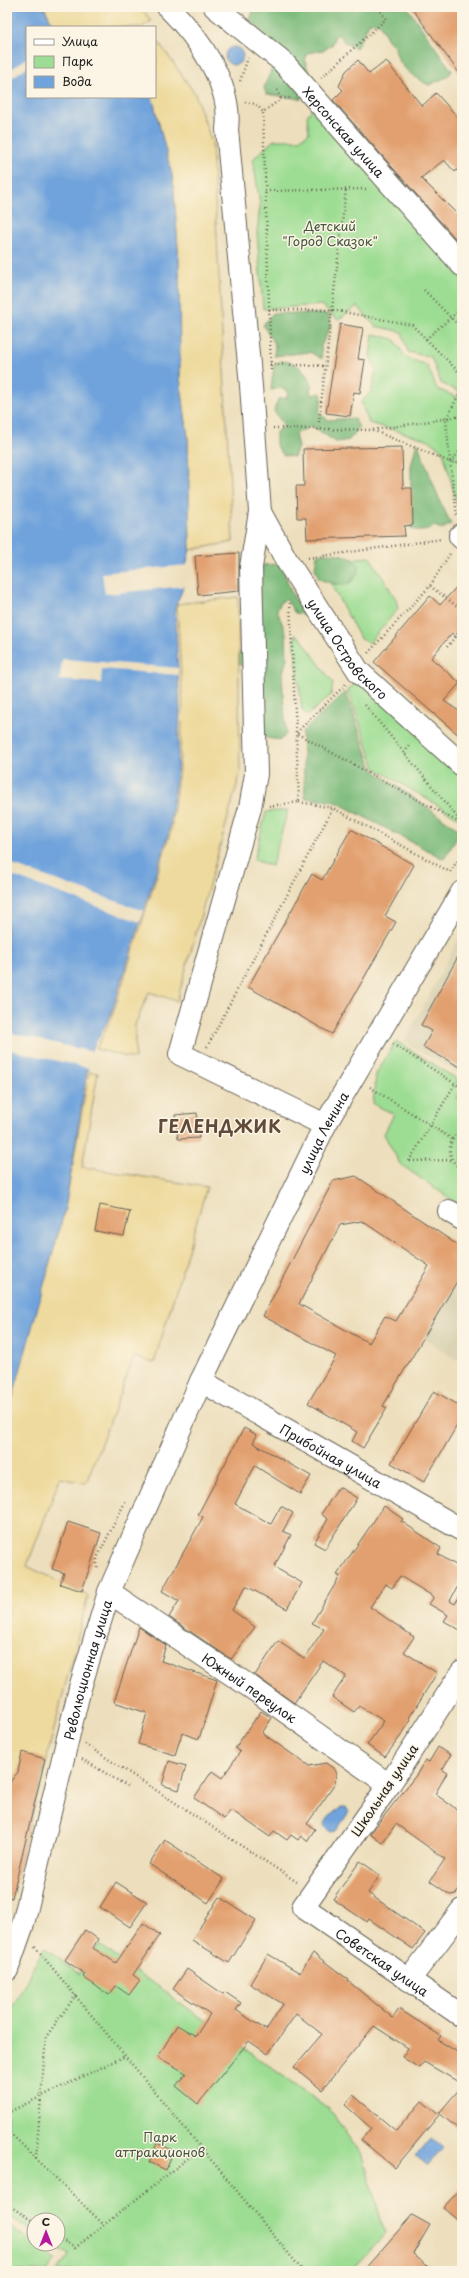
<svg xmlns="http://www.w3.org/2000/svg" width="469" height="2278" font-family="'Playpen Sans',sans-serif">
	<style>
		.built { fill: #dbd3b4 }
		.green { fill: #9ddd93; stroke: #5c7c58 }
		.forest { fill: #7ebc7d; stroke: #4d6c4c }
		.sand { fill: #eeda9e; stroke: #857b5d }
		.water { fill: #70a3dc; stroke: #46607c }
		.pier { fill: #eddfbd }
		.building { fill: #e2a06f; fill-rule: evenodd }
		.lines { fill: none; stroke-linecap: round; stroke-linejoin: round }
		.minor-casing { stroke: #656054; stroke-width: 24 }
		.path { stroke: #656054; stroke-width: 2.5; stroke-dasharray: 1 3; stroke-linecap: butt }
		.minor { stroke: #fff; stroke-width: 22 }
		.labels { text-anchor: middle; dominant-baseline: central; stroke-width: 3; stroke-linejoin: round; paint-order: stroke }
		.street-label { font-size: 13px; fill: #1c1c1c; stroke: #fcf5e5 }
		.park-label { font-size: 13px; fill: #435640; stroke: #fcf5e5 }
		.district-label { font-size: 17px; font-weight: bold; letter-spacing: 1px; fill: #614a39; stroke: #fcf5e5 }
	</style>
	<rect width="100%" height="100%" fill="#fcf5e5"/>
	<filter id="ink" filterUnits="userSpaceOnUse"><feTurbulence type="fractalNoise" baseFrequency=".025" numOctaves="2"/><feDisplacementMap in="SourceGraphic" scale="8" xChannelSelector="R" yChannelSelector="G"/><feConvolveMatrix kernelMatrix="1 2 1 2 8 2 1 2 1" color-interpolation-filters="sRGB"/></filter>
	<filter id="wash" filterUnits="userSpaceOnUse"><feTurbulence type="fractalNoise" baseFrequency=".012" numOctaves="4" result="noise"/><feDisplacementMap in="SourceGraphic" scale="16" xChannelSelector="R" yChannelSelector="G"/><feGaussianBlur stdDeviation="0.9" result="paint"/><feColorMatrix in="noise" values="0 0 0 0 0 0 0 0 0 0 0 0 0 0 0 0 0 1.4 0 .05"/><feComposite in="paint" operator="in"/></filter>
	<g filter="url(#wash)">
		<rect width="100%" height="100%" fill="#eddfbd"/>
		<path class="built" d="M462 933V1075L404 1042Z
			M446 1238 462 1248V1351L457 1360 396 1321Z"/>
		<path class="green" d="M313 107 462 273V393L441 383 431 357 408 352 402 332 375 326 357 306 338 320 321 305 263 309 257 233 260 205 253 159 274 140H299L309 133 307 116Z
			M373 334 394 339 406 358 427 365 437 389 462 399V523L443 451 429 440 369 423 361 402 371 392 376 370 370 356Z
			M370 557 396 599 398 609 369 643 360 638 327 577 326 561Z
			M295 635 301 638 333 683 331 695 308 715 302 711 294 643Z
			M359 680 462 772V820L375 768 348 690Z
			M288 810 272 866 254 860 266 812Z
			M396 1041 457 1079 458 1099 462 1100V1207L400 1164 384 1134 394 1114 373 1104 376 1074Z
			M99 1945 328 2108 363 2156 385 2234 350 2271H58L69 2255 52 2244H58V2220H34V2232L7 2215V2018L44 1947 79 1974Z
			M7 2224 56 2259 47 2271H7Z"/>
		<path class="forest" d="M255 7H407L452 71 447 77 429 85C414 78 396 65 395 47L388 40 379 23 370 22 356 48 345 43 338 34 334 38 332 45 324 50 307 53 305 61 309 73 303 77 301 99 266 94 264 87 279 52 248 24Z
			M273 313 329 314 331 326 321 346 322 359 310 352 274 356 275 345 263 325Z
			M281 361C297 361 305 371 312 384L310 390 312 395 321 393 322 398 319 413 328 420 354 418 359 428 349 440 336 442 312 426 295 434 298 447 294 457 283 455 276 445V432L284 426 274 411 278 399 287 398 288 391 281 388 271 390 274 365Z
			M417 442 440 501 451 524 442 529 434 526C427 532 419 532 411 528V466Z
			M323 553C337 553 351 555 360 566 353 590 339 587 319 579L315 568 317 555Z
			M278 564C288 578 286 581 292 594 296 602 302 604 303 614L295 613 286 599 281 602 277 610 286 634 287 658 282 676 286 734 281 740 266 738 248 670 235 661 243 649 241 638 263 565Z
			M346 692 372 769 461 831 444 859 336 802 305 798 302 732Z"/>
		<path class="sand" d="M44 7H141L151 21 142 27H54Z
			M157 40 195 94 212 143 233 542 190 550 188 437 180 378 179 261 173 179 151 97H155Z
			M238 597 240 774 177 1001 149 992 135 1025V1059L96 1049 112 1017 171 831 179 769 183 710 177 604Z
			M89 1072 98 1073 82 1167 207 1187 154 1363 134 1357 86 1483 60 1478 27 1566 88 1596 7 1914V1414L65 1209Z"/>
		<path class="water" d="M7 7H44L54 27H27V97H151L153 100 173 179 179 261 180 378 188 437 190 550 186 565 184 586 175 607 180 712 177 770 169 832 110 1017 90 1052 65 1209 7 1418Z
			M225 56a9 9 0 1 1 18 0a9 9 0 1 1-18 0Z
			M341 1808H346L349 1812 336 1831 330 1832 324 1826C326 1819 334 1811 341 1808Z
			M431 2138 443 2148 428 2166 416 2156Z"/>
		<path class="pier" d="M27 58V67L7 81V72Z
			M188 565 186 586 105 594 102 573Z
			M62 659 178 668V675L102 669 101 683 60 680Z
			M7 863 144 911 140 922 7 874Z
			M7 1032 93 1052 88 1068 7 1049Z"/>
		<g id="blocks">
			<path class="building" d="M411 7H456L462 15V77Z
				M358 60 369 74 386 61 422 106 436 93 462 122V165L455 172 444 160 421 178 462 219V246L333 100 343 90 339 86 346 71Z
				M340 324 363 328 358 359 365 360 360 393 354 392 350 416 326 413Z
				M402 447 403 488H412L413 525 404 526 405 536 307 539 306 518H297L296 486H304L303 449Z
				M239 553V591L198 595 195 556Z
				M462 581V642L452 633 431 658 460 683 444 701 462 713V738L374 662 430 596 440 605Z
				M351 829 414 865 385 916 396 922 332 1034 248 987 312 874 322 880Z
				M462 949V1068L423 1047 432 1031 421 1025Z
				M197 1113 199 1138 178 1139 175 1115Z
				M356 1176 462 1248V1273L383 1406 387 1408 363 1448 352 1441 357 1432 308 1403 336 1356 263 1316 333 1181ZM362 1221 429 1266 396 1321 385 1316 369 1343 299 1304 340 1225Z
				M100 1205 130 1211 124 1236 95 1231Z
				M434 1391 462 1407V1417L424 1482 391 1463Z
				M244 1428 257 1435 253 1443 311 1476 300 1494 255 1466 235 1504 271 1524 281 1506 293 1513 283 1531 291 1535 274 1567 302 1583 287 1609 246 1586 232 1610 255 1627 231 1659 169 1617 179 1601 162 1591 203 1517 198 1514Z
				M339 1487 357 1498 325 1549 314 1543 328 1519 321 1514Z
				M384 1506 403 1519 401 1521 441 1548 438 1554 462 1569V1578L450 1601 455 1604 462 1592V1631L444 1621 448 1615 429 1604 434 1597 400 1576 392 1588 386 1584 370 1607 414 1637 404 1652 437 1673 409 1718 411 1719 403 1733 385 1757 367 1745 384 1721 359 1706 354 1712 332 1697 346 1676 323 1661 294 1703 255 1675 278 1641 304 1659 324 1629 312 1623 340 1576 337 1575Z
				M68 1522 101 1533 82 1591 60 1584 64 1573 52 1569Z
				M139 1627 166 1645 161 1661 217 1680 199 1739 182 1733 175 1755 138 1744 147 1713 114 1702Z
				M261 1711 272 1718 262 1733 309 1766 326 1763 334 1769 336 1774 335 1784 307 1824 315 1829 307 1841 301 1836 298 1840 291 1835 287 1840 274 1831 270 1837 231 1810 224 1819 194 1798 212 1771 222 1778 240 1752 235 1748Z
				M438 1747 451 1755 442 1770 447 1773 435 1794 462 1813V1886L456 1894 450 1895 430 1881 445 1859 396 1824 382 1843 370 1834 417 1774 425 1760 429 1762Z
				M22 1752 45 1759 12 1898 7 1897V1786L18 1772Z
				M169 1761 186 1766 179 1790 162 1785Z
				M165 1840 224 1879 208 1903 149 1864Z
				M360 1861 380 1875 368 1893 425 1933 413 1949 369 1919 367 1922 333 1899Z
				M116 1882 147 1902 130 1927 100 1907Z
				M219 1897 256 1920 229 1963 192 1940Z
				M143 1923 160 1935 133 1975 140 1980 129 1995 116 1986 109 1995 83 1977 85 1974 65 1960 85 1930 98 1939 93 1948 116 1963Z
				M313 1953 349 1980 348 1981 393 2018 399 2009 441 2036 438 2040 462 2055V2084L424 2062 419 2068 402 2057 408 2048 374 2026 322 2090 294 2067 322 2034 296 2014 268 2054 249 2041 198 2104 176 2086 186 2073 158 2057 177 2025 196 2036 210 2014 173 1989 187 1969 223 1994 225 1992 241 2003 236 2010 266 2030 283 2004 250 1984 268 1954 300 1973Z
				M462 2086V2132L439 2113Z
				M353 2095 396 2131 422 2101 439 2115 395 2168 361 2140 371 2128 345 2105Z
				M157 2143 174 2151 166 2170 149 2162Z
				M462 2187V2224L443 2208Z
				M412 2215 430 2225 413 2254 433 2271H363Z"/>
		</g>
	</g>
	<g filter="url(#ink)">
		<use href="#blocks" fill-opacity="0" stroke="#656054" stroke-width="1"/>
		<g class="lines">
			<g class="minor-casing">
				<g id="minor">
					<path d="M168 7C198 37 233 85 227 129L251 386 260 512 251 567 256 774 250 808 180 1054 325 1125"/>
					<path id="s1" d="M215 7 282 61 462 265"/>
					<path id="s2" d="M260 512 287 561 359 672 462 765"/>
					<path d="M462 534 460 536 462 538"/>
					<path d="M449 1211 462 1219"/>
					<path id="s3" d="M201 1381 462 1530"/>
					<path id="s4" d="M109 1592 252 1688 389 1785"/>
					<path id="s5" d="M462 1672 389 1785 303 1907 462 2016"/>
					<path id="s6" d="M7 1970 23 1924 80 1688 109 1592 201 1381 325 1125 462 892"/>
					<path d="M409 1980 462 1910"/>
				</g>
			</g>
			<path class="path" d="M321 78 386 19 377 7
				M240 81 248 58
				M277 90 281 99
				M245 102 256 104 263 112
				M265 191 368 189
				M424 290 462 329
				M269 310H333L412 325 426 339 462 308
				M426 339 462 375
				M270 364 325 366
				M271 370 263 112 281 99 290 98
				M273 428 372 430 450 462 446 420 462 388
				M318 430 346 189
				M373 430 462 416
				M450 462 462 449
				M457 515 450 462 462 464
				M308 558 442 539
				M430 586 462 610
				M290 603 296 733 462 824
				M447 647 462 628
				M368 653 430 586 451 552
				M365 705 462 823
				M404 753 411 744
				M299 802 333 808 450 872 462 854
				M269 806 299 802 296 733 346 684
				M393 1044 462 1088
				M207 1047 333 808
				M370 1087 452 1139
				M462 1131C446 1139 446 1161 462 1169
				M409 1161 455 1084
				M410 1161 452 1160
				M97 1568V1558L126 1500
				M85 1744 297 1882
				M82 1759 127 1786
				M35 1947 303 2271
				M7 2113 125 2056
				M7 2130 104 2225
				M36 2158 46 2037 76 1995
				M7 2204 34 2222
				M58 2237 75 2248 201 2148"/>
			<use href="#minor" class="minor"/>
		</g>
	</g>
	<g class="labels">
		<g class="street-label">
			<text stroke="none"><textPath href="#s1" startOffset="180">Херсонская улица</textPath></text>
			<text stroke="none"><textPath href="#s2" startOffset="163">улица Островского</textPath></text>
			<text stroke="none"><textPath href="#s6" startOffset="899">улица Ленина</textPath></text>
			<text stroke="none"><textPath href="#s3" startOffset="150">Прибойная улица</textPath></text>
			<text stroke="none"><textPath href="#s6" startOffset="311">Революционная улица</textPath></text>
			<text stroke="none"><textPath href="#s4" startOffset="170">Южный переулок</textPath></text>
			<text transform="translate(384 1790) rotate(-56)">Школьная улица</text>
			<text stroke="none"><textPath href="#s5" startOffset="380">Советская улица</textPath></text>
		</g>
		<g class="park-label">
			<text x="330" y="225">Детский<tspan x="330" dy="15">"Город Сказок"</tspan></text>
			<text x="160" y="2136">Парк<tspan x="160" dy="15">аттракционов</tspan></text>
		</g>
		<g class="district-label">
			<text x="220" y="1126">ГЕЛЕНДЖИК</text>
		</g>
	</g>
	<rect width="469" height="2278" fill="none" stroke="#fcf5e5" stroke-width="24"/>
	<rect x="26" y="26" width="130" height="72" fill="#fcf5e5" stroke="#a29e95"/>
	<rect x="34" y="39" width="20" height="6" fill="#ffffff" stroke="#a29e95"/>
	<text x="62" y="46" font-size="12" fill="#1c1c1c">Улица</text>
	<rect x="34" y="56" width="20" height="12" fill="#9ddd93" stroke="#a29e95"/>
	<text x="62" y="66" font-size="12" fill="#1c1c1c">Парк</text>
	<rect x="34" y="76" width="20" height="12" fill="#70a3dc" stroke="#a29e95"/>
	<text x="62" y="86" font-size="12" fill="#1c1c1c">Вода</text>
	<g transform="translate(46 2232)"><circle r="19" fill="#fcf5e5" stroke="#a29e95"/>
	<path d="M0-3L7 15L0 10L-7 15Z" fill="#b5179e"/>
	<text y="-6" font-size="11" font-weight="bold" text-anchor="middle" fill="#1c1c1c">С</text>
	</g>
</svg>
